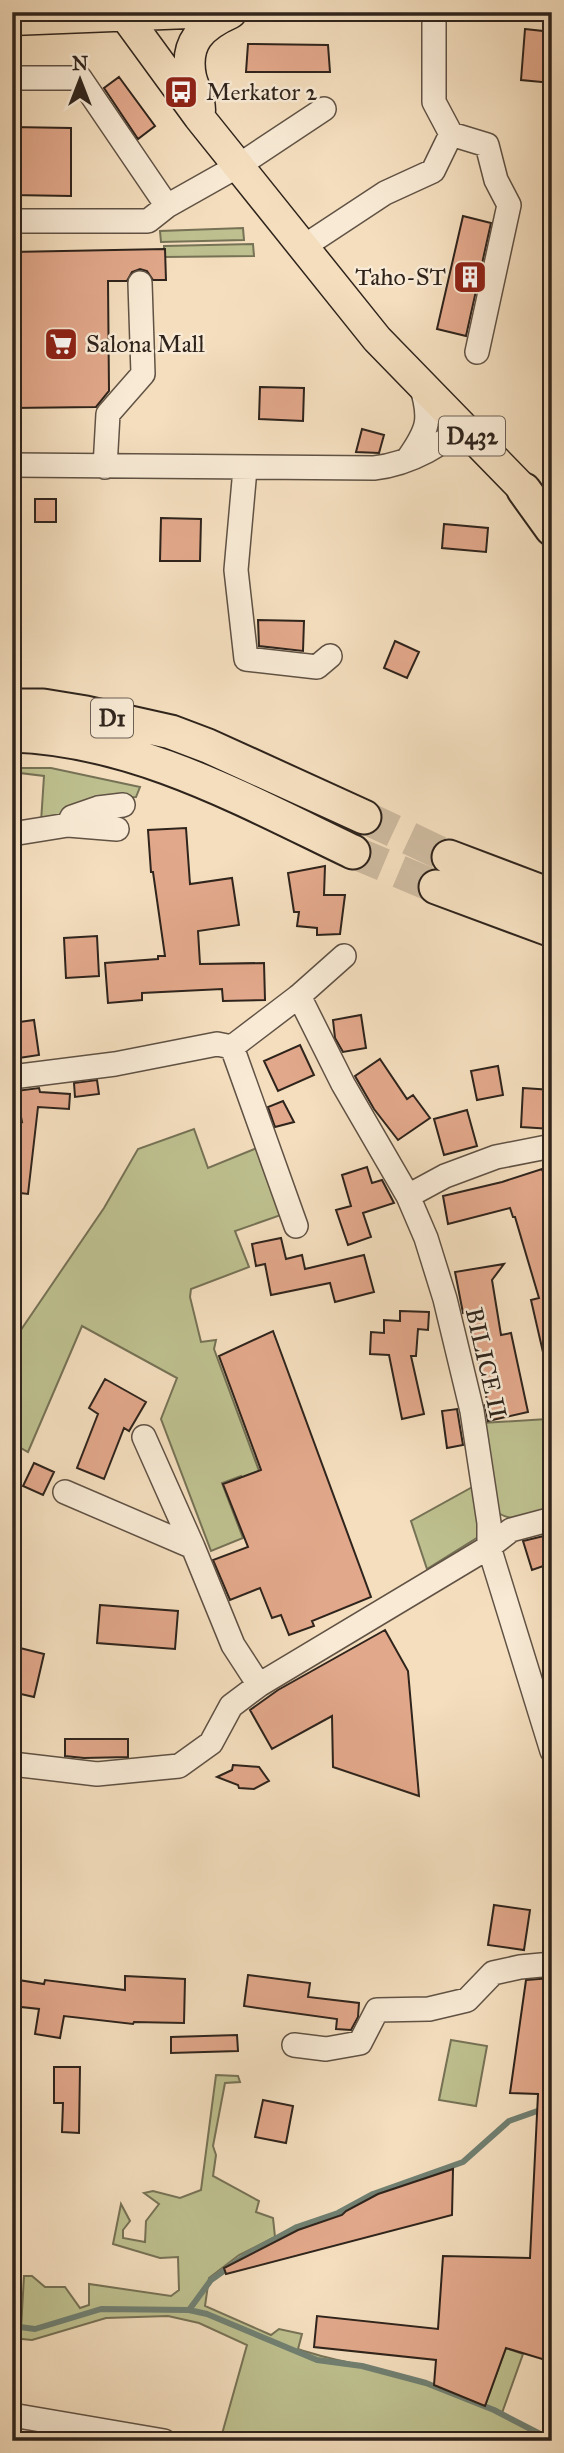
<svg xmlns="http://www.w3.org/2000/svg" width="564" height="2453" font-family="'IM FELL Great Primer',serif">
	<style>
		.green { fill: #bec08f; stroke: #767256; stroke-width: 2 }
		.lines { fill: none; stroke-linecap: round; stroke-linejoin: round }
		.stream { stroke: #718072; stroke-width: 6 }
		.building { fill: #e2a88b; stroke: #2f241c; stroke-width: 2 }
		.highway-tunnel { stroke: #cdb99e; stroke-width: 33; stroke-dasharray: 33 17; stroke-linecap: butt }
		.minor-casing { stroke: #605244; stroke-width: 26 }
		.major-casing { stroke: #2f241c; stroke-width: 33 }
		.highway-casing { stroke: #2f241c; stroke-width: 37 }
		.minor { stroke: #f8ead5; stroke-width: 23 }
		.major { stroke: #f4debe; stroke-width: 30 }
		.highway { stroke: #f4debe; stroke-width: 33 }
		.labels { text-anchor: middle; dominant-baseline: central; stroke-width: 5; stroke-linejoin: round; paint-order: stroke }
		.shield { fill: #f8ead5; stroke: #6b5f54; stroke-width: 2 }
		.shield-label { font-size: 23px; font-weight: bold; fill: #2f241c }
		.poi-label { font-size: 24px; fill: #2f241c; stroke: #f8ead5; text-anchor: start }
		.street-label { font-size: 24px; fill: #2f241c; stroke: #f8ead5 }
	</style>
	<rect width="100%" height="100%" fill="#f4debe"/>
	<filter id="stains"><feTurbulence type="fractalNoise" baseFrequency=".00286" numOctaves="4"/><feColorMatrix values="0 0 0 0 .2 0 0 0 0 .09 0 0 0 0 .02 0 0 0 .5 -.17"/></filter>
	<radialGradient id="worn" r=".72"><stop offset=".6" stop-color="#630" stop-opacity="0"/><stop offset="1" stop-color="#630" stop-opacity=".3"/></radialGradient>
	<path class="green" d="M243 228 244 240 161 242 160 231Z
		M253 244 254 256 164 257V246Z
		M12 768H51L140 787 136 797 102 799 41 822 44 776 12 772Z
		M194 1129 208 1168 257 1148 281 1215 235 1231 249 1267 191 1289 190 1297 201 1342 216 1340 214 1349 275 1514 258 1520 241 1476 222 1483 243 1538 211 1551 161 1419 177 1378 82 1326 28 1452 12 1443V1343L104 1208 138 1149Z
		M547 1419 552 1441V1510C533 1516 517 1524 498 1513L482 1423Z
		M476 1485 483 1534 427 1569 411 1521Z
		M451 2040 487 2046 476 2106 439 2100Z
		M216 2075 238 2076 240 2082 225 2083 213 2146 216 2155 213 2176 259 2201 256 2212 273 2218 275 2237 239 2255 209 2278 205 2306 271 2335 279 2329 302 2334 298 2349C329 2360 361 2364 393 2373 424 2381 454 2394 485 2406L506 2348 523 2354 502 2413 548 2441H373L368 2434 341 2432 329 2441H220L247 2345 199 2323 168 2316 106 2318 32 2340 12 2338V2328L21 2329 24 2276H32L45 2287H65L80 2308 89 2305V2284L171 2296 179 2290 178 2257 160 2258 113 2244 121 2204 130 2221 123 2230V2238L145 2242 146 2221 159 2204 144 2193 153 2191 180 2198 201 2190Z"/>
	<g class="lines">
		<path class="stream" d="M189 2310 211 2280 249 2253 297 2227 338 2213 373 2194 463 2162 509 2121 543 2109
			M12 2326 35 2329 101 2309 189 2310 207 2314 317 2360 362 2366 426 2383 494 2410 546 2437"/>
	</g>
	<path class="building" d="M525 29 552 32V83L521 80Z
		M248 44 328 45 330 72H246Z
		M119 77 155 126 138 139 104 88Z
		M12 127 71 128V196L12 195Z
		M463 216 491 223 466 336 437 329Z
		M165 249 166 280H153L147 271 140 269 132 272 127 281H108L109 391 96 407 12 408V252Z
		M260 387 304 388 303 421 259 419Z
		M362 429 384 435 379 453 356 452Z
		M35 499H56V522H35Z
		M161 518 201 519 200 561H160Z
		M444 524 488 528 486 552 442 548Z
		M258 620 304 621 303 651 259 646Z
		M395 641 419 652 407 678 384 668Z
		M186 828 190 884 232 878 239 925 198 931 200 964 264 963 265 1000 223 1001 222 989 142 993V1000L108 1003 105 963 158 959V956H165L153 872H151L148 830Z
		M325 866 324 895H345L340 934 317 935V928L297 926 299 912H294L288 873Z
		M97 936 99 976 66 978 64 938Z
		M361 1015 366 1048 343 1052 335 1038 333 1020Z
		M34 1020 39 1055 12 1059V1023Z
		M300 1045 314 1075 278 1091 264 1061Z
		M380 1059 407 1099 413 1095 430 1118 398 1140 374 1109 355 1076Z
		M498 1066 503 1095 477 1100 471 1071Z
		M97 1080 99 1094 75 1097 74 1083Z
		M39 1088 40 1092 70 1094 69 1109 38 1107 28 1194 12 1192V1121L22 1122 16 1091Z
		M523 1088 552 1090V1129L521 1127Z
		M283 1101 294 1122 275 1127 268 1107Z
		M467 1110 477 1146 444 1155 434 1119Z
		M367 1167 372 1183 382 1180 394 1203 363 1213 371 1237 348 1245 336 1210 351 1206 342 1175Z
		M542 1169 552 1198V1360L545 1361 531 1300 539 1298 515 1217H513L510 1208 448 1224 443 1196 502 1182Z
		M281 1238 286 1259 302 1255 305 1269 364 1255 374 1292 335 1302 330 1283 271 1295 265 1264 256 1266 252 1244Z
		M504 1264 492 1280 501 1335 511 1333 528 1412 488 1421 485 1405H488L468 1312 463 1313 455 1272Z
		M400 1311 429 1312 428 1330 418 1329 416 1356H411L424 1414 402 1419 389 1355 370 1354 371 1332 384 1333V1320L400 1321Z
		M273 1331 371 1597 312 1621 314 1626 289 1635 281 1615 272 1618 260 1588 230 1600 213 1560 248 1547 223 1484 261 1470 219 1356Z
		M105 1379 146 1402 129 1431 124 1428 104 1479 77 1468 98 1414 89 1408Z
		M457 1409 463 1445 447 1448 442 1411Z
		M34 1463 54 1472 43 1495 23 1486Z
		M552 1534V1563L532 1570 523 1541Z
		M100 1605 178 1611 175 1649 97 1643Z
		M385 1630 408 1671 419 1796 333 1767 332 1716 272 1749 250 1710 278 1690Z
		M12 1646 44 1654 34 1697 12 1692Z
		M65 1739H128V1757L84 1758 65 1756Z
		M233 1765 259 1767 269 1781 254 1789 239 1788 238 1785 217 1777 232 1770Z
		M494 1905 530 1910 524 1950 488 1945Z
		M248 1975 310 1983 308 1997 359 2003 358 2017 351 2030 336 2029 337 2019 244 2006Z
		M125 1976 185 1979 184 2023 134 2022 133 2024 64 2016 60 2038 35 2034 39 2009 12 2006V1979L44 1984 45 1980 125 1990Z
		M552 1978V2362L506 2348 485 2406 434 2385 436 2360 314 2347 317 2316 438 2329 443 2256 530 2258 538 2094 510 2093 526 1980Z
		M237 2035 238 2051 171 2053V2037Z
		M54 2067H80L79 2133 62 2132 63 2103H54Z
		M263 2100 293 2106 286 2143 255 2137Z
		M453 2169 452 2215 226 2274 224 2268 298 2230 342 2215 346 2211 378 2194Z"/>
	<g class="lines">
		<path class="highway-tunnel" d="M364 817 449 857
			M353 852 436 887"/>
		<g class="minor-casing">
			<path id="minor" d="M434 12V102L451 134
				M12 78H80L167 206
				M12 221H148L167 206 238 166 324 109
				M303 247 385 193 433 171 451 134 487 145 496 180 509 205 477 352
				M407 460C429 429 432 419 420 382
				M12 465 374 468C393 466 410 460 427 451 447 440 450 434 474 438
				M105 467 108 414 143 374 140 283
				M245 469 236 570 246 659 317 667 330 656
				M68 825 72 817 98 808 123 805
				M12 834 68 825 117 829
				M299 996 343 1084 408 1196 426 1238 445 1299 472 1411 489 1523V1547L552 1751
				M232 1047 296 1226
				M12 1077 115 1064 217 1044 232 1047 299 996 344 956
				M408 1196 445 1176 496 1157 552 1146
				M144 1437 193 1547 233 1645 259 1685
				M65 1492 193 1547
				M12 1764 97 1774 179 1766 211 1743 231 1706 259 1685 489 1547 511 1530 552 1519
				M294 2045 326 2049 360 2043 377 2010 429 2009 467 2000 493 1973 520 1967 552 1964
				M12 2415 164 2441"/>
		</g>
		<g class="major-casing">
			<path id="major" d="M126 17 199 117 377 339 524 490
				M12 20 214 12
				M200 110C200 98 194 89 191 77 184 42 202 26 231 13"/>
		</g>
		<g class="highway-casing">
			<path id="highway" d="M524 490 552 529
				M12 706H43L86 713 171 732 208 746 364 817
				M12 735C136 739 244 800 353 852
				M449 857 552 896
				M436 887 552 930"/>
		</g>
		<use href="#minor" class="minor"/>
		<use href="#major" class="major"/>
		<use href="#highway" class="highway"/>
	</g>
	<defs>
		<g id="bus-square" transform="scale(1.75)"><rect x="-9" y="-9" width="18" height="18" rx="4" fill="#8f2418" stroke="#f8ead5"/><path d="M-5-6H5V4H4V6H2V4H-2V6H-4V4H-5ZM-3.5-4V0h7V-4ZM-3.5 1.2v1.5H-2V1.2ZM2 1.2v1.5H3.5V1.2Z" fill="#fff"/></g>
		<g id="building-square" transform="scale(1.75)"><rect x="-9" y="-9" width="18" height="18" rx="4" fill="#8f2418" stroke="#f8ead5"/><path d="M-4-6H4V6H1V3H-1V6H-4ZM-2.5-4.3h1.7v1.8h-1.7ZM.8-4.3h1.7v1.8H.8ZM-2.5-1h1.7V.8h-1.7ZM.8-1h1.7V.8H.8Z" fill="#fff"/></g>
		<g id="supermarket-square" transform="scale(1.75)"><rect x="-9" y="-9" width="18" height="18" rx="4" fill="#8f2418" stroke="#f8ead5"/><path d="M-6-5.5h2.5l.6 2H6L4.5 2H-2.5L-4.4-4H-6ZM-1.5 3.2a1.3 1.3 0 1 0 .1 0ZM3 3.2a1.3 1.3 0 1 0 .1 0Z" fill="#fff"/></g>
	</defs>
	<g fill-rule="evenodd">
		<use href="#bus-square" x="181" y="92"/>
		<use href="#building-square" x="470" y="277"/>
		<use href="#supermarket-square" x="61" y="344"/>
	</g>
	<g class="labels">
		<g class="shield">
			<rect x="439" y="416.5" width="66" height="39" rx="5"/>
			<rect x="91" y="698.5" width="42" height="39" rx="5"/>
		</g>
		<g class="shield-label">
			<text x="472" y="436">D432</text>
			<text x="112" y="718">D1</text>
		</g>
		<g class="poi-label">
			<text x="206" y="92">Merkator 2</text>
			<text x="446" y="277" text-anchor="end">Taho-ST</text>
			<text x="86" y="344">Salona Mall</text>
		</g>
		<g class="street-label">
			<text transform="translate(486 1363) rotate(77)">BILICE II</text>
		</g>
	</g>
	<rect width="564" height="2453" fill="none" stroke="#f4debe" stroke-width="42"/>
	<rect x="14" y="14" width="536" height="2425" fill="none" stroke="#2f241c" stroke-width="3.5"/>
	<rect x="21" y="21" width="522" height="2411" fill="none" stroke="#2f241c" stroke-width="2"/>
	<g transform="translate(80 80)" stroke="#f8ead5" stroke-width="5" paint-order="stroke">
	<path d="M0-5L12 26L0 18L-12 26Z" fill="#2f241c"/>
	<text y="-10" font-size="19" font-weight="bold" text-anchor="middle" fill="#2f241c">N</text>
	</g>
	<rect width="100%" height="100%" filter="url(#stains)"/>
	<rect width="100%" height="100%" fill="url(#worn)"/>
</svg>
